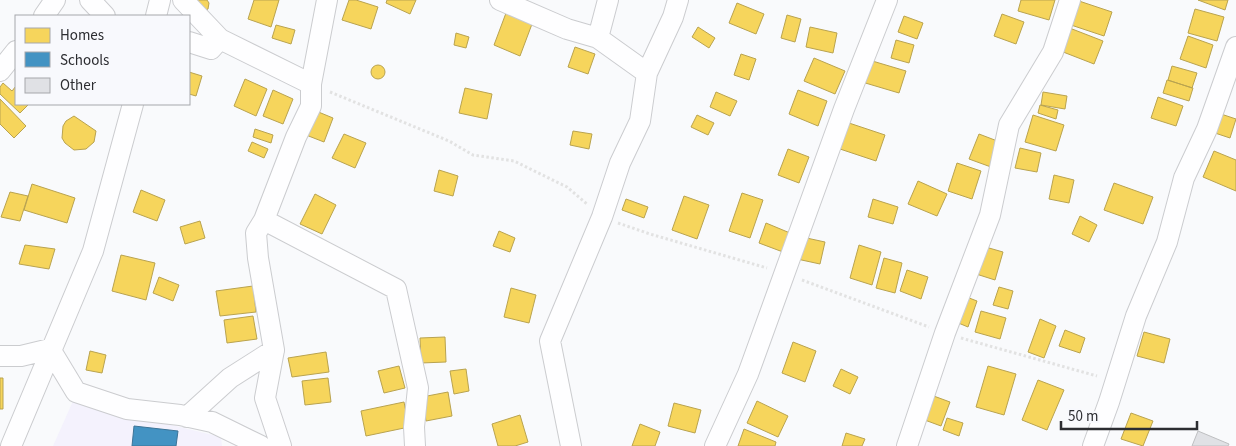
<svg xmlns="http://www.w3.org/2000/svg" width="1236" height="446" font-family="'Source Sans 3',sans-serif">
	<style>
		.education { fill: #f4f2fd }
		.homes { fill: #f6d55c; stroke: #b9a34f }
		.schools { fill: #4393c3; stroke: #3c7497 }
		.building { fill: #e0e1e5; stroke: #bebfc1 }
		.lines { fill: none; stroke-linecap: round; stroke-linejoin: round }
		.minor-casing { stroke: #cbcccf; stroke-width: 22 }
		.path { stroke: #e2e2e2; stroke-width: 3; stroke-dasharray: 2.5 2.5; stroke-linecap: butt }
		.minor { stroke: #fefeff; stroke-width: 20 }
	</style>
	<rect width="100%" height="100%" fill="#f9fafc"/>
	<path class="education" d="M73 401 221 437 222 446H53Z"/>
	<path class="homes" d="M198 0H207L209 3 208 9 204 11 197 1Z
		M254 0H279L271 27 248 19Z
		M349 0H356L378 7 371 29 342 20Z
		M387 0H416L410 14 386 3Z
		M1021 0H1055L1049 20 1018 11Z
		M1076 0 1112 12 1104 36 1068 24Z
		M1198 0H1228L1225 10Z
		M737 3 764 14 756 34 729 23Z
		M1195 9 1224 17 1217 41 1188 33Z
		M506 13 532 24 520 56 494 45Z
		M1002 14 1024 22 1016 44 994 36Z
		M787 15 801 19 795 42 781 38Z
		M904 16 923 23 917 39 898 32Z
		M276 25 295 30 291 44 272 38Z
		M698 27 715 38 709 48 692 37Z
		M810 27 837 33 833 53 806 47Z
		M1067 27 1103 41 1094 64 1058 50Z
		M456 33 469 37 466 48 454 45Z
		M1188 36 1213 45 1206 68 1180 59Z
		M896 40 914 45 909 63 891 58Z
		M575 47 595 54 588 74 568 67Z
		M741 54 756 59 749 80 734 75Z
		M814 58 845 71 835 94 804 81Z
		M869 60 906 71 899 93 862 82Z
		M371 72a7 7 0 1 1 14 0a7 7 0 1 1-14 0Z
		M1172 66 1197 73 1192 88 1168 80Z
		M189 72 202 76 196 96 189 94Z
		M245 79 267 89 256 116 234 106Z
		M1167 80 1193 88 1189 101 1163 93Z
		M3 83 12 91 16 86V104H29L20 113 0 94V87Z
		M465 88 492 94 487 119 459 113Z
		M273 90 293 99 283 124 263 116Z
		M798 90 827 101 818 126 789 114Z
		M716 92 737 101 730 116 710 107Z
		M1043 92 1067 96 1065 109 1041 105Z
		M1158 97 1183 106 1176 126 1151 118Z
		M0 99 26 126 14 138 0 124Z
		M1040 105 1058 110 1056 119 1038 113Z
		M316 111 333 118 324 142 306 135Z
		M1218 113 1236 119 1230 138 1212 132Z
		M697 115 714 123 708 135 691 127Z
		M1033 115 1064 125 1056 151 1025 142Z
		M74 116 96 131 94 142 86 149 74 150 65 143 62 138 63 126 66 121Z
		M846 122 885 135 876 161 837 148Z
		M255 129 273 135 271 143 253 137Z
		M573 131 592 134 589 149 570 145Z
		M344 134 366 143 355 168 332 158Z
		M979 134 1000 142 991 167 969 159Z
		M252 142 268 149 264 158 248 151Z
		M1020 148 1041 153 1037 172 1015 168Z
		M788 149 809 157 799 183 778 175Z
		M1214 151 1236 160V191L1203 177Z
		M957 163 981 171 972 199 948 191Z
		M439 170 458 176 453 196 434 191Z
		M1054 175 1074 180 1069 203 1049 199Z
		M918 181 947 194 937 216 908 204Z
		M1114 183 1153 197 1143 224 1104 210Z
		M32 184 75 198 67 223 24 210Z
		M141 190 165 200 157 221 133 212Z
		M10 192 28 196 20 221 1 217Z
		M742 193 763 200 750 238 729 231Z
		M315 194 336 205 322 234 300 224Z
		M684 196 709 205 697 239 672 230Z
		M626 199 648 207 644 218 622 210Z
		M873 199 898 207 893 224 868 217Z
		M1080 216 1097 225 1089 242 1072 234Z
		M200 221 205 238 185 244 180 227Z
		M766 223 790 233 783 252 759 243Z
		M499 231 515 238 510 252 493 246Z
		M802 237 825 242 820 264 797 259Z
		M25 245 55 249 49 269 19 264Z
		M859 245 881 252 872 285 850 278Z
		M982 246 1003 252 995 280 973 273Z
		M121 255 155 263 146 300 112 291Z
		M884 258 902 263 895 293 876 288Z
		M907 270 928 277 921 299 900 291Z
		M159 277 179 285 173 301 153 293Z
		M253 286 256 312 220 316 216 291Z
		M999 287 1013 291 1008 309 993 305Z
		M511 288 536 295 529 323 504 317Z
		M964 296 977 301 968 327 956 322Z
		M981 311 1006 318 1000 339 975 332Z
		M253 316 257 339 227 343 224 320Z
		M1040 319 1056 326 1044 358 1028 352Z
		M1065 330 1085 338 1080 353 1059 346Z
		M1144 332 1170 339 1164 363 1137 356Z
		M445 337 446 362 421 363 420 338Z
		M793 342 816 351 805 382 782 373Z
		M90 351 106 355 102 373 86 370Z
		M326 352 329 372 292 377 288 358Z
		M399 366 405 388 384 393 378 371Z
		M988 366 1016 374 1004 415 976 407Z
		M466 369 469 391 454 394 450 371Z
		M841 369 858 377 850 394 833 386Z
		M0 378H3V409H0Z
		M328 378 331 402 305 405 302 381Z
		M1038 380 1064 390 1047 430 1022 420Z
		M448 392 452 416 426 421 422 397Z
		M931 395 950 402 941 426 922 419Z
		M757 401 788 416 778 437 747 423Z
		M404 402 409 427 366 436 361 411Z
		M674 403 701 410 695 433 668 426Z
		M1131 413 1153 421 1143 446 1121 439Z
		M520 415 528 442 515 446H498L492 424Z
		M947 418 963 423 959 436 943 430Z
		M640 424 660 432 655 446H632Z
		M744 429 776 442 775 446H738Z
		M846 433 865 439 862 446H842Z"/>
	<path class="schools" d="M134 426 178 431 176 446H132Z"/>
	<path class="building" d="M1198 431 1229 444 1228 446H1192Z"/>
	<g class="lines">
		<g class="minor-casing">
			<path id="minor" d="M90 0 105 16
				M183 0 220 39
				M500 0 567 29 598 38 647 73 640 121 620 163 602 217 550 341 571 446
				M44 16 55 0
				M156 16 160 0
				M598 38 608 0
				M189 42 211 49 220 39 311 84
				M0 71 16 51
				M647 73 673 17 678 0
				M264 220 396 289 418 388 414 427 415 446
				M274 350 265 398 281 446
				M0 356H21L50 349 76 392 127 409 180 415 212 422 261 446
				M187 417 230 378 274 350 258 258 256 233 264 220 296 137 311 106V84L327 0
				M11 446 93 251 133 104
				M715 446 748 374 844 109 887 0
				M907 446 945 333 990 215 1009 125 1053 52 1070 0
				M1093 446 1109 402 1136 316 1167 242 1184 178 1207 129 1236 47"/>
		</g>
		<path class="path" d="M330 92 449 141 473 155 514 161 567 187 587 204
			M618 223 650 234 767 268
			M802 280 929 327
			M961 338 1097 376"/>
		<use href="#minor" class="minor"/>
	</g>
	<rect x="15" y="15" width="175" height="90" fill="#f8f9fd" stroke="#a6a7ab"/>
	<rect x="25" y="28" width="25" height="15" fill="#f6d55c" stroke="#a6a7ab"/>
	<text x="60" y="40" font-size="15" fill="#2c2d31">Homes</text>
	<rect x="25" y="52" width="25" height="15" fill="#4393c3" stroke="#a6a7ab"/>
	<text x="60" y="65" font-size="15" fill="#2c2d31">Schools</text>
	<rect x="25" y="78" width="25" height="15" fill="#e0e1e5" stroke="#a6a7ab"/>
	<text x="60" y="90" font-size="15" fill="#2c2d31">Other</text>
	<path d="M1061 421v8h136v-8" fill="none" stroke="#2c2d31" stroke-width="2.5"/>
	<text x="1068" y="421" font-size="15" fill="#2c2d31" stroke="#f8f9fd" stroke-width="4" paint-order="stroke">50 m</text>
</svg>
